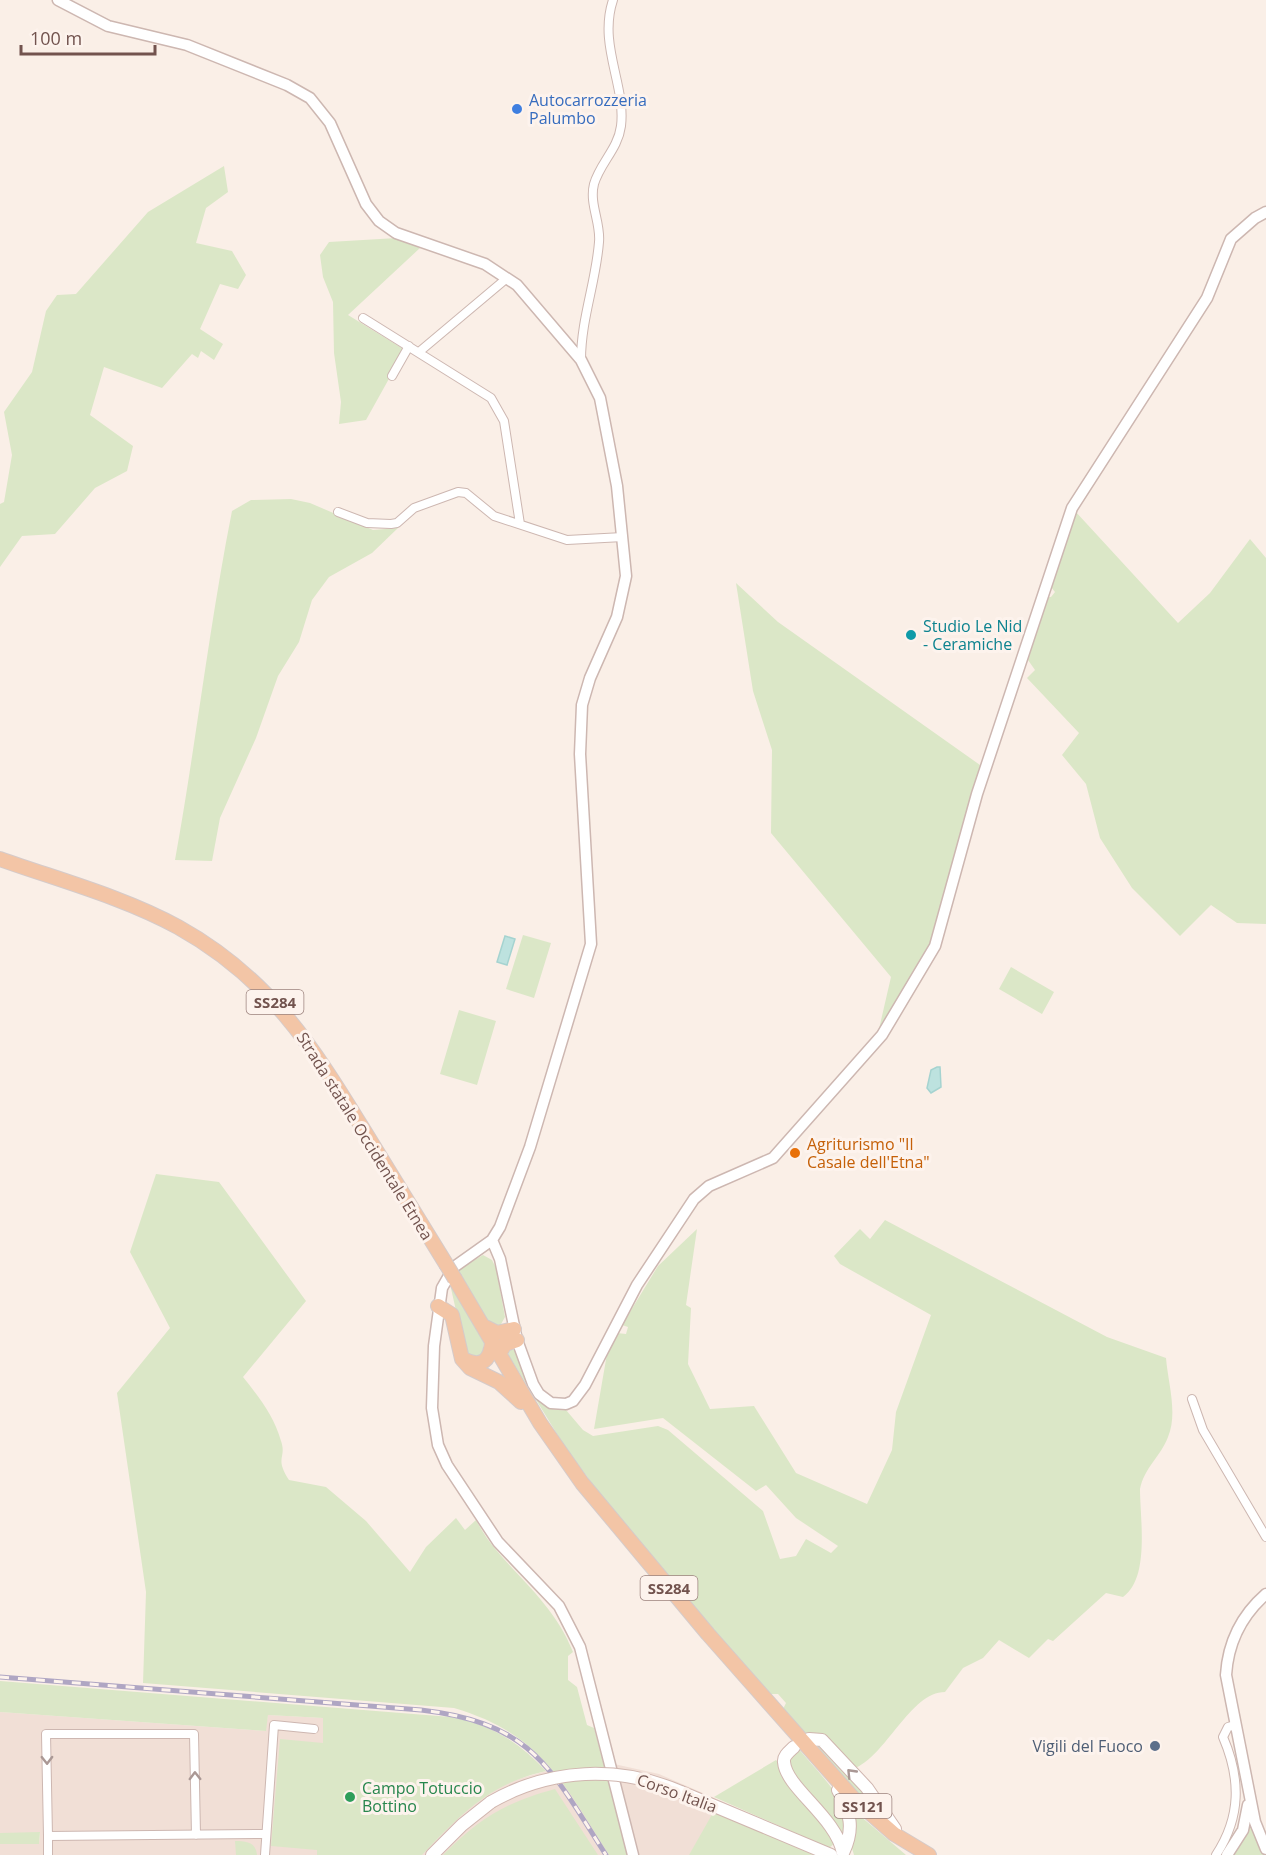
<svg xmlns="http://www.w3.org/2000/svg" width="1266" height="1855" font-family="'Open Sans',sans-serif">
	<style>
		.residential { fill: #f1dfd6 }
		.green { fill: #dbe7c7 }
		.water { fill: #bde2df; stroke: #a5d3d0; stroke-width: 1.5 }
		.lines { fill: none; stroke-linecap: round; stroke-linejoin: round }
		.minor-casing { stroke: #cdb7b1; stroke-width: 10 }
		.tertiary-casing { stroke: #cdb7b1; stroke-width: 13 }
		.secondary-casing { stroke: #d0b6af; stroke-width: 14 }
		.primary-casing { stroke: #d5cbca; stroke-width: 16 }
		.minor { stroke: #fff; stroke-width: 8 }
		.tertiary { stroke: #fff; stroke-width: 10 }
		.secondary { stroke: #fff; stroke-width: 12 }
		.primary { stroke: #f3c5a6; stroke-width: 14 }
		.rail-casing { stroke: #afa6c3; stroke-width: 5 }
		.rail { stroke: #fdf3ed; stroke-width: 3; stroke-dasharray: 9; stroke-linecap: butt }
		.secondary-bridge-casing { stroke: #d0b6af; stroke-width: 14; stroke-linecap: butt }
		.primary-bridge-casing { stroke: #d5cbca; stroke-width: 16; stroke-linecap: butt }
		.secondary-bridge { stroke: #fff; stroke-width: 12 }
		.primary-bridge { stroke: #f3c5a6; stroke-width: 14 }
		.oneway { stroke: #aa9895 }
		.shop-dot { fill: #3f7fe0; stroke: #fdf3ed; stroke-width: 2 }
		.culture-dot { fill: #0f9aa8; stroke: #fdf3ed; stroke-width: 2 }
		.food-dot { fill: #e8710a; stroke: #fdf3ed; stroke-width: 2 }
		.service-dot { fill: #5c6f8a; stroke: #fdf3ed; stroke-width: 2 }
		.leisure-dot { fill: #2e9e5b; stroke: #fdf3ed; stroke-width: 2 }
		.labels { text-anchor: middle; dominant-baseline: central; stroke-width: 6; stroke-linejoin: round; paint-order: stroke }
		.shield { fill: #fdf3ed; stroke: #9c837e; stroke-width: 1.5 }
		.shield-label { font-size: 15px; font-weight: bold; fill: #72534e }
		.shop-label { font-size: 16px; fill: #366cbe; stroke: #fdf3ed; text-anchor: start }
		.culture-label { font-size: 16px; fill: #0d838f; stroke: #fdf3ed; text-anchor: start }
		.street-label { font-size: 16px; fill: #72534e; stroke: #fdf3ed }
		.food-label { font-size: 16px; fill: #c56008; stroke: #fdf3ed; text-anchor: start }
		.service-label { font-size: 16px; fill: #4e5e75; stroke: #fdf3ed; text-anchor: end }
		.leisure-label { font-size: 16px; fill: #27864d; stroke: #fdf3ed; text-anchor: start }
	</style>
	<rect width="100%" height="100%" fill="#faefe7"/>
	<path class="residential" d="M0 1712 265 1731 268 1715 324 1718 323 1743 430 1846 463 1812 505 1783 553 1769 614 1764 659 1774 846 1855H0V1844H39L40 1833H0Z"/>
	<path class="green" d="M224 166 228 192 206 208 196 243 232 251 246 275 238 289 220 284 200 329 223 344 214 360 201 351 198 358 192 354 162 388 104 367 90 415 133 446 127 471 95 488 55 534 22 536 0 567V504L4 502 12 455 4 412 32 372 46 311 57 295 76 294 148 212Z
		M397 238 420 248 348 315 405 350 366 420 339 424 341 402 334 353 333 302 323 277 320 255 329 242Z
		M291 499 310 503 373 530 398 528 372 553 329 577 312 600 299 642 278 676 256 738 220 818 212 861 175 860C196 744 209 627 232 511L251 500Z
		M1075 511 1178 623 1210 593 1250 539 1266 558V924L1237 923 1211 905 1180 936 1132 888 1100 838 1086 784 1062 755 1079 733 1027 678 1035 670 1028 660 1047 597H1051L1055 592 1051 587Z
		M736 583 778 622 980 765 928 949 879 1029 891 977 771 833 772 750 753 691Z
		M523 935 551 943 534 998 506 989Z
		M1011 967 1054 992 1042 1014 999 989Z
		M459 1010 496 1021 477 1085 440 1074Z
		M156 1174 219 1182 306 1301 243 1377C259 1397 274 1416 281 1441 287 1458 274 1457 289 1480L326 1487 366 1521 410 1572 426 1547 456 1518 465 1530 476 1520C482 1531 489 1542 497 1551 526 1585 556 1609 573 1652L568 1656V1680L577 1687 587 1725 594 1728 628 1855H609C563 1783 542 1734 454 1708L143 1683 146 1592 117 1393 170 1328 130 1252Z
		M885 1220 1107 1337 1166 1358C1168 1383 1178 1413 1168 1437 1161 1456 1144 1468 1140 1489 1140 1519 1150 1578 1123 1597L1106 1593 1053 1641 1048 1639 1029 1658 999 1640 983 1658 963 1668 945 1692C910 1692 886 1757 853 1769L823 1735 819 1733 806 1736 783 1709 786 1703 778 1694H769L615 1514 565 1447 508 1354 511 1349 516 1351C526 1375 534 1414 566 1410L583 1430 593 1436 658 1426 668 1430 763 1511 780 1559 796 1556 806 1539 831 1553 838 1546 796 1518 766 1485 756 1491 663 1418 594 1429 608 1348 617 1333 626 1334 628 1327 622 1325 658 1266 697 1229 686 1305 691 1308 688 1364 710 1409 754 1406 796 1473 867 1504 892 1450 896 1412 931 1315 840 1264 834 1256 860 1229 870 1239Z
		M483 1255 492 1260 496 1268 505 1317 500 1326 488 1322 458 1270Z
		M450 1284 484 1343 482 1359 466 1355Z
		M0 1681 451 1717C490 1724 519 1742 546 1771 489 1784 461 1814 422 1855H317V1850L271 1846 280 1739 323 1743V1718L268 1715 266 1731 0 1712Z
		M814 1741 856 1781 882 1817 851 1790 810 1742Z
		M798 1748C810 1763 847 1800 847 1819 847 1825 845 1832 844 1838 827 1818 786 1781 790 1754Z
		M776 1760 829 1826 835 1843 829 1848 714 1797Z
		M555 1789 598 1855H443C480 1818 504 1803 555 1789Z
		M852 1809 906 1855H854L851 1845Z
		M714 1811 813 1855H689Z
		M1251 1818 1266 1855H1231Z
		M40 1832 39 1844H0V1833Z
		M235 1841C246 1841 256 1842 257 1855H236Z"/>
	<path class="water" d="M505 936 515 939 507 965 497 962Z
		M937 1067H940L941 1087 931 1093 927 1088 931 1070Z"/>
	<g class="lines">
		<g class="minor-casing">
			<path id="minor" d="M363 318 491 398 504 421 520 524
				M419 352 507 278
				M581 360C581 319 596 282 599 242 601 223 589 204 594 184 600 163 618 149 621 126 626 85 598 45 613 0
				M392 376 409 346
				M338 512 367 523 391 524 397 523 414 508 458 492 466 493 494 516 567 540 623 537
				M1192 1399 1203 1430 1266 1537
				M48 1836 46 1734H194L196 1835
				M48 1855V1836L266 1834
				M265 1855 274 1725 314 1729
				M1216 1855C1241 1817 1241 1779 1223 1737L1228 1727 1236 1725"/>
		</g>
		<g class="tertiary-casing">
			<path id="tertiary" d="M58 0 108 26 187 45 287 85 310 98 330 123 366 204 379 221 396 233 485 264 517 285 581 360 600 398 617 486 626 576 617 617 590 678 582 705 580 754 591 944 530 1147 500 1227 492 1240 454 1267 442 1288 434 1346 432 1408 438 1445 447 1465 498 1542 559 1606 580 1647 633 1855
				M492 1240 500 1259 517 1340 533 1384 539 1394 551 1403 566 1404 573 1401 585 1385 637 1285 694 1199 709 1186 773 1158 882 1035 935 946 977 794 1072 508 1207 298 1231 239 1255 218 1266 212
				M1266 1594C1242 1615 1228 1643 1226 1675L1255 1822 1266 1849
				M1227 1855 1243 1830 1248 1805"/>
		</g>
		<g class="secondary-casing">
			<path id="secondary" d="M809 1739 822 1740 867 1788 895 1829
				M794 1747C790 1751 783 1756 784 1762 786 1788 836 1817 843 1853
				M838 1790C850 1813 855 1828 843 1853
				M681 1792 831 1855
				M432 1855 462 1825 491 1802"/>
		</g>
		<g class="primary-casing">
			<path id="primary" d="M0 859C59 880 123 897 178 927 268 977 311 1044 363 1129 391 1174 418 1219 446 1264
				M455 1279 540 1423 582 1483 708 1634 853 1798 894 1834 929 1855
				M438 1306 452 1315 462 1359 470 1368 499 1382 521 1402
				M483 1326 497 1333 514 1329
				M499 1354 505 1344 517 1340
				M465 1360C482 1368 490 1360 492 1343"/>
		</g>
		<use href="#minor" class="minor"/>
		<use href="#tertiary" class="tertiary"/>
		<use href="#secondary" class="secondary"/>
		<use href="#primary" class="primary"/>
		<g class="rail-casing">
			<path id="rail" d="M0 1677 421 1710C533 1723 550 1768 606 1855"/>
		</g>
		<use href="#rail" class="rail"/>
		<g class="secondary-bridge-casing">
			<path id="secondary-bridge" d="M491 1802C551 1768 618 1765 681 1792"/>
		</g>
		<g class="primary-bridge-casing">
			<path id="primary-bridge" d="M446 1264 455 1279"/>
		</g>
		<use href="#secondary-bridge" class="secondary-bridge"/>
		<use href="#primary-bridge" class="primary-bridge"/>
	</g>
	<defs><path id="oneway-chevron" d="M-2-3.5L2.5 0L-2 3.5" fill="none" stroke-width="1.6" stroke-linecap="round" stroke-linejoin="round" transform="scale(1.5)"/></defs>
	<g class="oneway">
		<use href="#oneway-chevron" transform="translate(47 1760) rotate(89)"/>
		<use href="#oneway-chevron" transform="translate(851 1773) rotate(-134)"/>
		<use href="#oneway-chevron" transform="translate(195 1776) rotate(-91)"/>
	</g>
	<circle class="shop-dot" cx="517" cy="109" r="6"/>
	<circle class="culture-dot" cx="911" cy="635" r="6"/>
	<circle class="food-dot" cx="795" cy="1153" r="6"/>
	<circle class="service-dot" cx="1155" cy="1746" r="6"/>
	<circle class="leisure-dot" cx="350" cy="1797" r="6"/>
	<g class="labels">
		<g class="shield">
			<rect x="246.5" y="990" width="57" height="24" rx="4.5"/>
			<rect x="640.5" y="1576" width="57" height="24" rx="4.5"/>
			<rect x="834.5" y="1794" width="57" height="24" rx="4.5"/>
		</g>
		<g class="shield-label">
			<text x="275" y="1002">SS284</text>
			<text x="669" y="1588">SS284</text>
			<text x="863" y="1806">SS121</text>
		</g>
		<g class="shop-label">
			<text x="529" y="100">Autocarrozzeria<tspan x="529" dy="18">Palumbo</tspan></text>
		</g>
		<g class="culture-label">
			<text x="923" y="626">Studio Le Nid<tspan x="923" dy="18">- Ceramiche</tspan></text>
		</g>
		<g class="street-label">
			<text transform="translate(365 1136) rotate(58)">Strada statale Occidentale Etnea</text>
			<text transform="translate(677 1793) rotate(20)">Corso Italia</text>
		</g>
		<g class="food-label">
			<text x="807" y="1144">Agriturismo "Il<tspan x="807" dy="18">Casale dell'Etna"</tspan></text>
		</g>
		<g class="service-label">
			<text x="1143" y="1746">Vigili del Fuoco</text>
		</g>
		<g class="leisure-label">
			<text x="362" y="1788">Campo Totuccio<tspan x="362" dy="18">Bottino</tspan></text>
		</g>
	</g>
	<path d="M21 45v9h134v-9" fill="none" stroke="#72534e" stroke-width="3"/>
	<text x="30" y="45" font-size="18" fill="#72534e" stroke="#fdf3ed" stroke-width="4.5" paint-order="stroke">100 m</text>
</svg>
